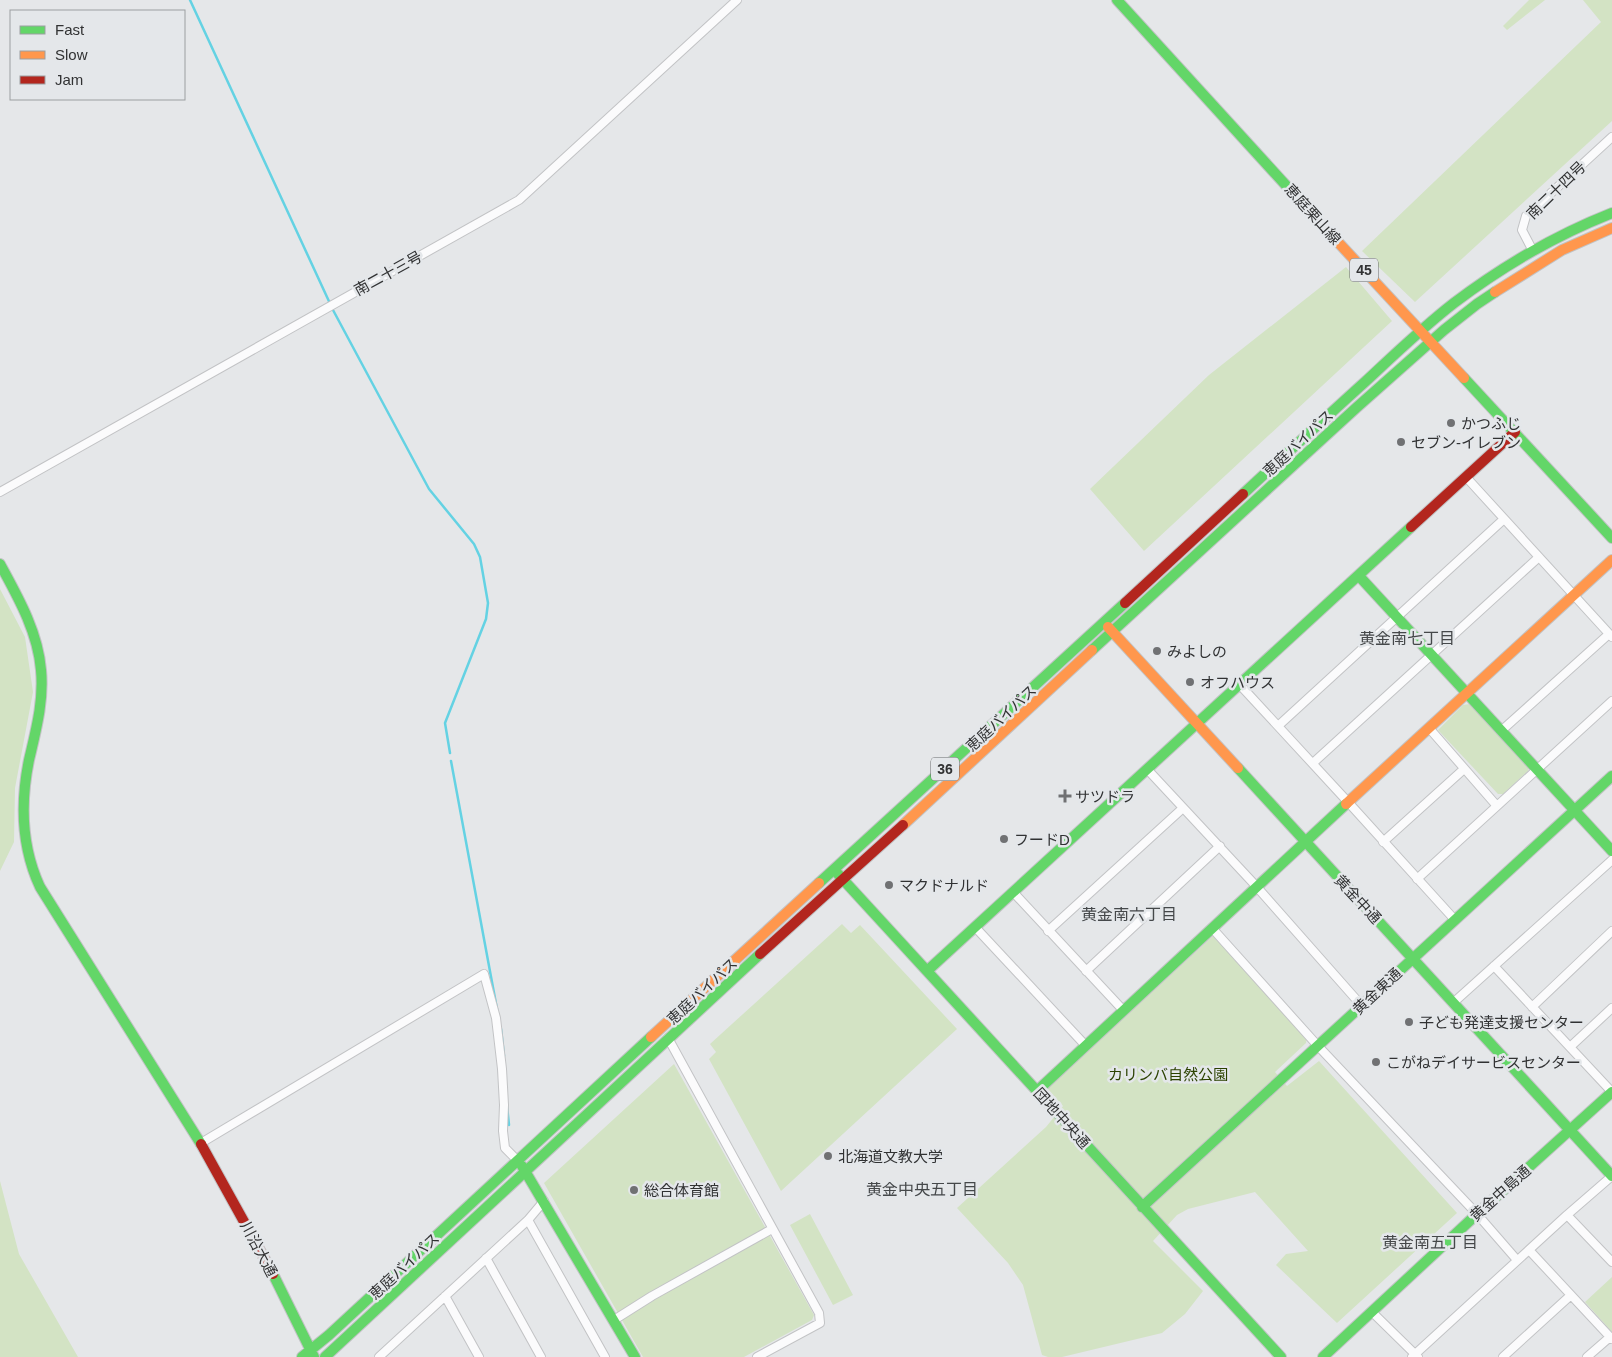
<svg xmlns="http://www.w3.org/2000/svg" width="1612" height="1357" font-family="Helvetica,'Noto Sans JP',sans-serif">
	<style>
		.green { fill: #d3e3c4 }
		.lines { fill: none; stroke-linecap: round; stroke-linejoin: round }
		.stream { stroke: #64d2e3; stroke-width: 2.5 }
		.street-casing { stroke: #c2c3c5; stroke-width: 10 }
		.fast-casing { stroke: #c2c3c5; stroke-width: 12 }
		.slow-casing { stroke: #c2c3c5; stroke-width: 12 }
		.jam-casing { stroke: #c2c3c5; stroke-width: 12 }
		.street { stroke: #fbfbfc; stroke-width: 8 }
		.fast { stroke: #63d668; stroke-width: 10 }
		.slow { stroke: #ff974d; stroke-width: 10 }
		.jam { stroke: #b3261e; stroke-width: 10 }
		.poi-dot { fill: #707173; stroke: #e4e7ea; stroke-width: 2 }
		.labels { text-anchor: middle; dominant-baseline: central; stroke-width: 5; stroke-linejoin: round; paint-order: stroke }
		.shield { fill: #e4e7ea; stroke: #67686a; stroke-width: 1 }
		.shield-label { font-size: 14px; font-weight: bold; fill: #313233 }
		.street-label { font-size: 15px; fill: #313233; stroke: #e4e7ea }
		.poi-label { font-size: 15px; fill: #313233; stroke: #e4e7ea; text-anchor: start }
		.park-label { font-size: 15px; fill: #2b4200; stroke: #e4e7ea }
		.neighbourhood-label { font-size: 16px; fill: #45484a; stroke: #e4e7ea }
	</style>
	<rect width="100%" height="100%" fill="#e5e7e9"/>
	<path class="green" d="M1529 0H1545L1507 30 1503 26Z
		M1583 0H1612V121L1415 302 1362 251 1601 22Z
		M1346 267 1392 321 1144 551 1090 489 1209 375Z
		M0 589 25 637 33 692 15 788 14 842 0 871Z
		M1470 704 1529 767 1528 771 1503 794H1498L1438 730 1463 705Z
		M842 924 851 933 860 925 957 1029 781 1191 709 1059 716 1052 710 1044Z
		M1213 936 1307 1037 1306 1043 1275 1072 1287 1086 1319 1061 1457 1213 1337 1323 1276 1265 1286 1254 1308 1251 1255 1192 1188 1209 1177 1215 1153 1241 1203 1291 1185 1314 1162 1333 1062 1357H1048L1042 1355 1023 1285 1008 1263 957 1208 1046 1127 1063 1106 1047 1088Z
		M674 1064 814 1315 812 1320 744 1357H643L544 1183Z
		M0 1181 19 1254 78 1357H0Z
		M810 1214 853 1295 833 1305 790 1225Z
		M1612 1277V1332L1585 1302Z"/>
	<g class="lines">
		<path class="stream" d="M190 0 333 310 429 489 474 544 480 557 488 603 486 619 445 723 450 753
			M451 761 497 1009
			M501 1029 504 1056
			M507 1106 509 1125"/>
		<g class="street-casing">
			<path id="street" d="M1533 251 1522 230 1526 216 1612 137
				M1466 477 1612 637
				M0 492 519 200 737 0
				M1240 685 1348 802 1455 920
				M1278 726 1504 519
				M1429 728 1497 806
				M1501 731 1609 634
				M1313 763 1539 557
				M1147 769 1256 886 1362 1006
				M1383 842 1464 769
				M1417 879 1612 701
				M1013 892 1123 1010
				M975 927 1086 1046
				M1212 928 1318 1046 1477 1214 1517 1260
				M1048 931 1183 808
				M1494 966 1612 1092
				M1086 971 1220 846
				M1453 1003 1612 860
				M1532 1007 1612 931
				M668 1038 819 1313 820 1323 757 1357
				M1570 1047 1612 1008
				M201 1143 484 974 496 1018 502 1069 504 1105 503 1131 505 1148 518 1161
				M1567 1215 1612 1262
				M528 1220 605 1357
				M1529 1250 1612 1339
				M486 1258 541 1357
				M445 1296 479 1357
				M1372 1312 1418 1357
				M614 1320 652 1296 772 1229
				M379 1357 528 1220 544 1201
				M1412 1357 1567 1215 1612 1176
				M1503 1357 1571 1295
				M1587 1357 1610 1337"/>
		</g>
		<g class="fast-casing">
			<path id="fast" d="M1117 0 1324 227
				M1464 378 1612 538
				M1243 494C1284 456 1325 418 1366 381 1395 354 1423 327 1454 303 1503 266 1556 235 1612 213
				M0 564C18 597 38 632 41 670 44 701 36 730 29 760 20 804 21 846 40 887L201 1144
				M1359 576 1612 851
				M1092 650 1356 408 1444 330 1477 304 1495 292
				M1238 768 1612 1176
				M838 874 1281 1357
				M819 883 1125 603
				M927 971 1411 527
				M1037 1091 1346 804
				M522 1166 635 1357
				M1142 1207 1612 776
				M273 1274 314 1357
				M302 1357 329 1335 651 1037
				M325 1357 760 954
				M1323 1357 1477 1214 1612 1092"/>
		</g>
		<g class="slow-casing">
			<path id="slow" d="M1324 227 1464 378
				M1495 292 1562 250 1612 228
				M1108 627 1238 768
				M1346 804 1612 560
				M903 825 1092 650
				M651 1037 819 883"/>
		</g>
		<g class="jam-casing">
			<path id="jam" d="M1411 527 1515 432
				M1125 603 1243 494
				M760 954 903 825
				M201 1144 273 1274"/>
		</g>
		<use href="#street" class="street"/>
		<use href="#fast" class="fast"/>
		<use href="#slow" class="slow"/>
		<use href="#jam" class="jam"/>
	</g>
	<g class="poi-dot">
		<circle cx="1451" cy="423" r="5"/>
		<circle cx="1401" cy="442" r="5"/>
		<circle cx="1157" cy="651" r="5"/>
		<circle cx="1190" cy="682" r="5"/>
		<path d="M1062.5 788.5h5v5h5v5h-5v5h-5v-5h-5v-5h5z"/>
		<circle cx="1004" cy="839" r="5"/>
		<circle cx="889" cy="885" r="5"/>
		<circle cx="1409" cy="1022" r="5"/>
		<circle cx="1376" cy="1062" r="5"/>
		<circle cx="828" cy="1156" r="5"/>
		<circle cx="634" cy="1190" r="5"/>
	</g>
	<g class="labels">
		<g class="shield">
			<rect x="1350" y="258.5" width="28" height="23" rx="4"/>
			<rect x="931" y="757.5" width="28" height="23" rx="4"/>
		</g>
		<g class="shield-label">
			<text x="1364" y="270">45</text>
			<text x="945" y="769">36</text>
		</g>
		<g class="street-label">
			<text transform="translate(1556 190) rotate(-44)">南二十四号</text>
			<text transform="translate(1313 214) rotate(48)">恵庭栗山線</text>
			<text transform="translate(388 273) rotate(-29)">南二十三号</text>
			<text transform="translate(1298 443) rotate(-43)">恵庭バイパス</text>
			<text transform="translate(1001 718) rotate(-43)">恵庭バイパス</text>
			<text transform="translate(1358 899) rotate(47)">黄金中通</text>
			<text transform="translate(702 991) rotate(-43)">恵庭バイパス</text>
			<text transform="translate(1377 991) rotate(-43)">黄金東通</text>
			<text transform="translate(1062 1118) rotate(48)">団地中央通</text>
			<text transform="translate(1500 1193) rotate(-42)">黄金中島通</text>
			<text transform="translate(259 1249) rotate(62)">川沿大通</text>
			<text transform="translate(404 1266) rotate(-43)">恵庭バイパス</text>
		</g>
		<g class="poi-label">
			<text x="1461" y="423">かつふじ</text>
			<text x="1411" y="442">セブン-イレブン</text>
			<text x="1167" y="651">みよしの</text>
			<text x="1200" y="682">オフハウス</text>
			<text x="1075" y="796">サツドラ</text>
			<text x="1014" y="839">フードD</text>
			<text x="899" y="885">マクドナルド</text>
			<text x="1419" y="1022">子ども発達支援センター</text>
			<text x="1386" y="1062">こがねデイサービスセンター</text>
			<text x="838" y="1156">北海道文教大学</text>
			<text x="644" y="1190">総合体育館</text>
		</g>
		<g class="park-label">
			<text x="1168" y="1074">カリンバ自然公園</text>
		</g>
		<g class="neighbourhood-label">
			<text x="1407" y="638">黄金南七丁目</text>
			<text x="1129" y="914">黄金南六丁目</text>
			<text x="922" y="1189">黄金中央五丁目</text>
			<text x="1430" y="1242">黄金南五丁目</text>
		</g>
	</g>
	<rect x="10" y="10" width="175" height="90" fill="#e4e7ea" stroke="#9c9fa1"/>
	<rect x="20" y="26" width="25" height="8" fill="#63d668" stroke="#9c9fa1"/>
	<text x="55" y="35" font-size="15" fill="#313233">Fast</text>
	<rect x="20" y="51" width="25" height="8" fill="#ff974d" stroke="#9c9fa1"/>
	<text x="55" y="60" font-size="15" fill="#313233">Slow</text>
	<rect x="20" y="76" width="25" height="8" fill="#b3261e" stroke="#9c9fa1"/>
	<text x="55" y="85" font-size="15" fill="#313233">Jam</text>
</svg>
